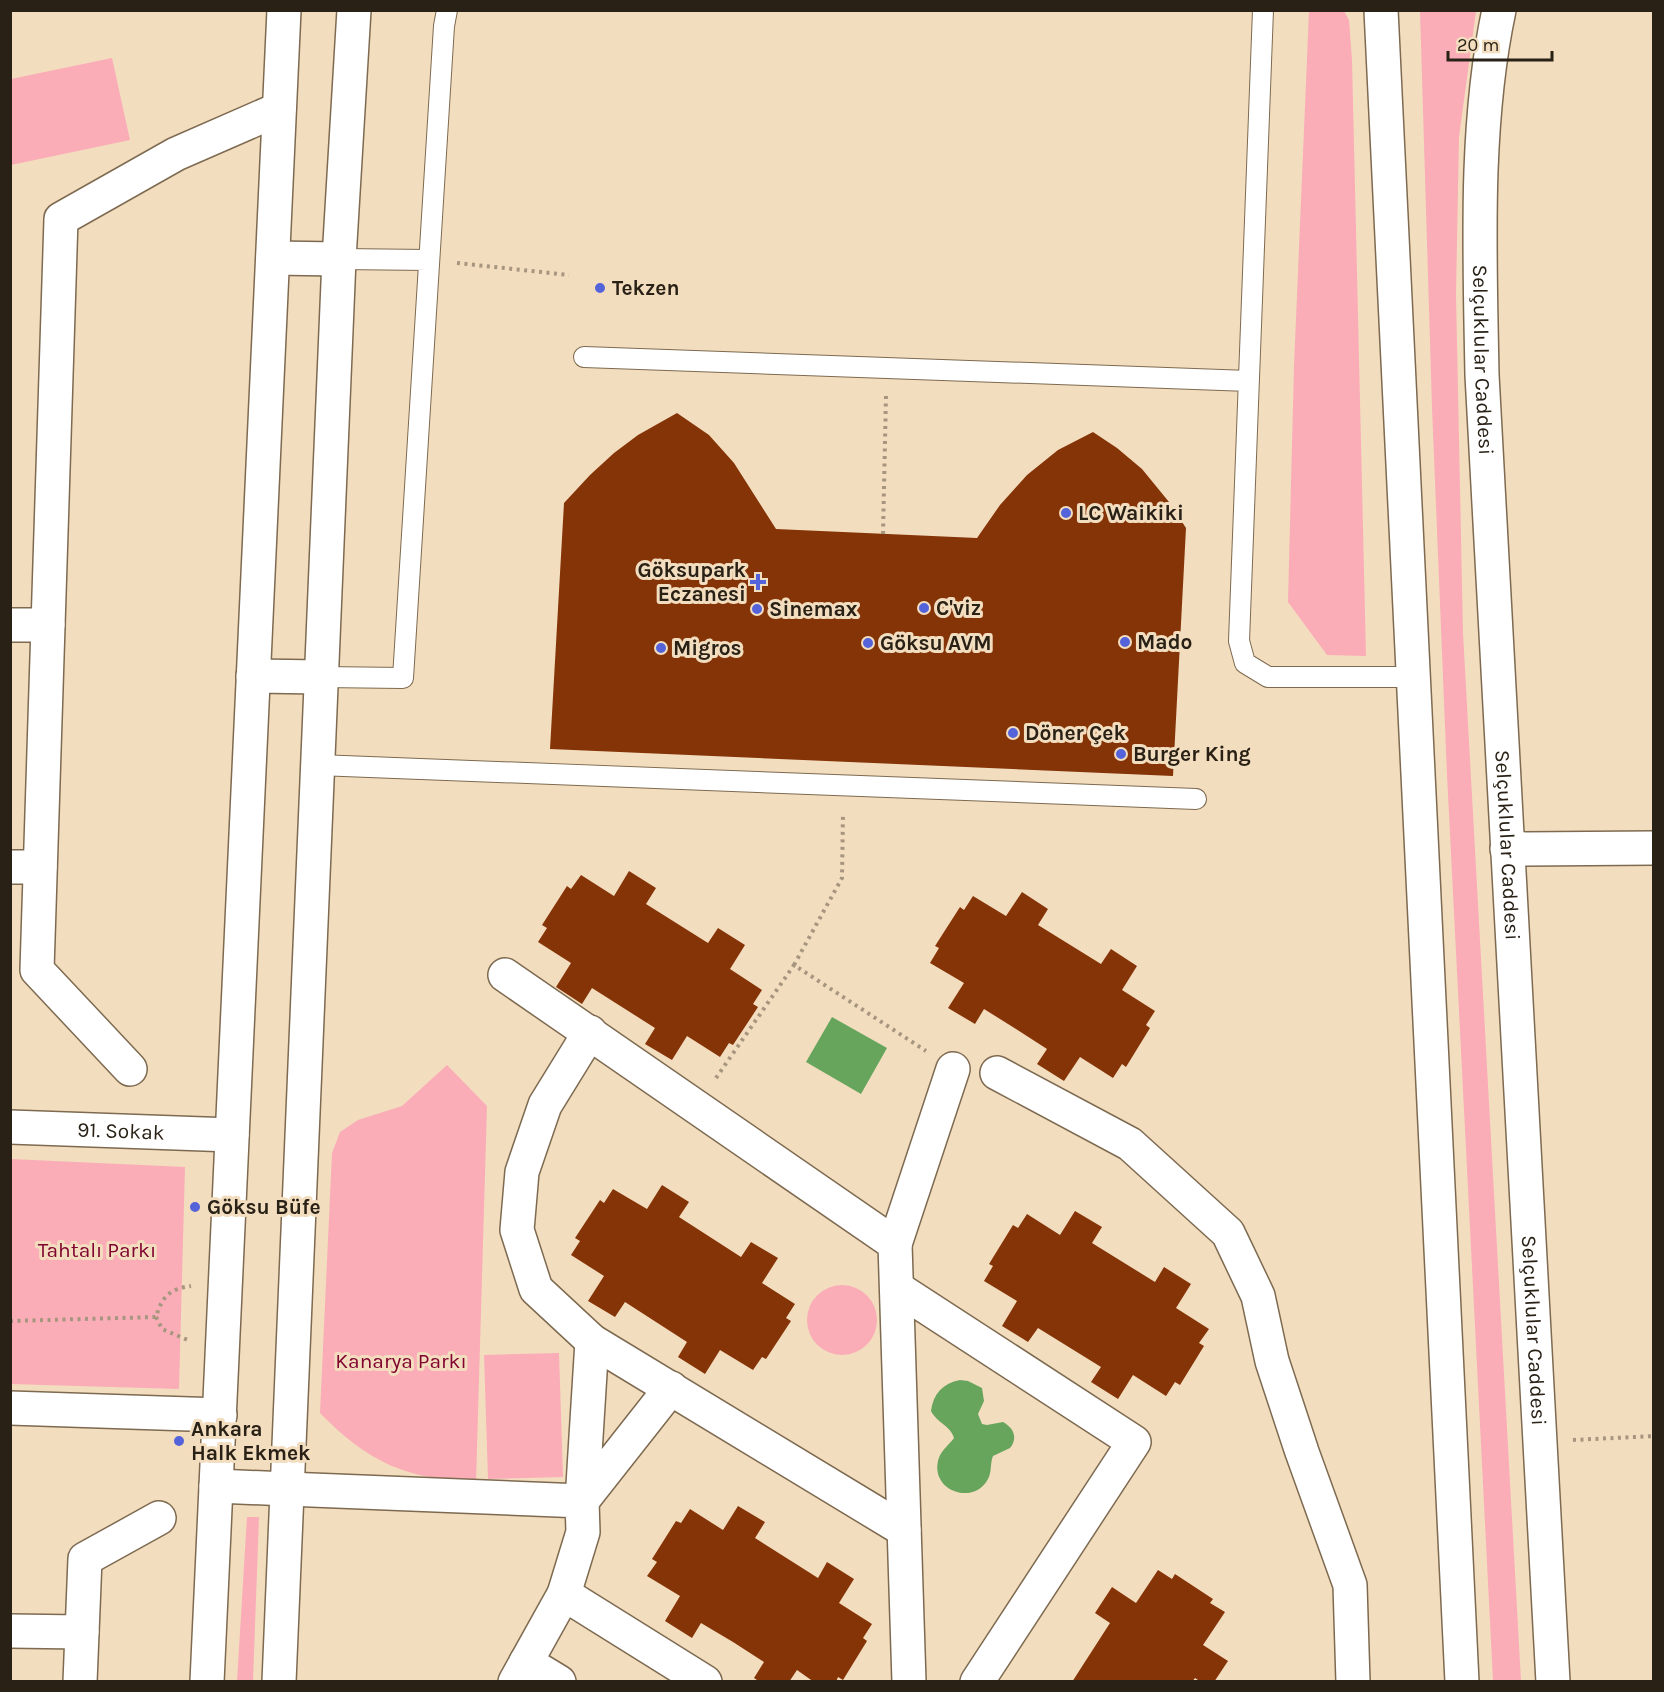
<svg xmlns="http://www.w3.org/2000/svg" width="1664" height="1692" font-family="Karla,sans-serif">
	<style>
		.green { fill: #faadb7 }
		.water { fill: #67a55d }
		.building { fill: #853407 }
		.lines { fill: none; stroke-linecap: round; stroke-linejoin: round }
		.lane-casing { stroke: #7d6a50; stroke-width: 22 }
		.street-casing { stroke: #7d6a50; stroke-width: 36 }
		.secondary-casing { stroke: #7d6a50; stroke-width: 36 }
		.path { stroke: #a7967f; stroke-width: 4; stroke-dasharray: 3 4.5; stroke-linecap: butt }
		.lane { stroke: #fff; stroke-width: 20 }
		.street { stroke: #fff; stroke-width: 33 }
		.secondary { stroke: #fff; stroke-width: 33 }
		.poi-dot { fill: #5563da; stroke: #f3ddbf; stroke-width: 2 }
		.labels { text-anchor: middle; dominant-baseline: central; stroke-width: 6; stroke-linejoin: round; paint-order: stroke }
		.poi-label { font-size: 21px; font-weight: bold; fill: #292116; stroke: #f3ddbf; text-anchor: start }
		.street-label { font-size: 21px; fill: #292116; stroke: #f3ddbf }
		.park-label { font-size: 21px; fill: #810430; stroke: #f3ddbf }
	</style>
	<rect width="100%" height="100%" fill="#f3ddbf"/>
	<path class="green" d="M1309 11H1344L1349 20 1352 60 1366 656 1327 655 1288 602 1294 366Z
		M1420 11H1476L1459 137 1456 294 1463 633 1521 1681H1493L1447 775 1432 408Z
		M112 58 130 140 11 165V79Z
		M447 1065 487 1106 476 1482C406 1479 369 1463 320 1413L332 1153 340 1132 358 1120 402 1106Z
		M11 1159 185 1167 179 1389 11 1384Z
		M807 1320a35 35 0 1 1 70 0a35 35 0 1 1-70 0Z
		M559 1353 563 1477 488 1479 484 1355Z
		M247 1517H259L253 1681H237Z"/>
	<path class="water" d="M832 1017 887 1048 861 1094 806 1062Z
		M960 1380 968 1381 982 1388 984 1401 978 1414 982 1424 987 1425 1003 1422C1014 1428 1018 1438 1010 1448L993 1456C990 1463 992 1472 988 1479 974 1506 931 1491 938 1461 940 1451 948 1446 954 1438 950 1425 937 1423 931 1411 933 1394 943 1383 960 1380Z"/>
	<path class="building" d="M677 413 709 435 734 463 776 529 977 538 1000 505 1027 475 1058 450 1093 432 1117 448 1142 469 1169 502 1186 528 1173 776 550 749 564 503 590 475 614 453 638 435Z
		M629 871 656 888 646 904 708 943 718 928 745 945 730 969 762 990 753 1004 758 1007 733 1045 729 1043 720 1057 687 1036 672 1060 645 1044 655 1028 592 988 582 1004 556 987 571 963 538 942 547 928 542 925 567 886 571 889 581 875 614 896Z
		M1022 892 1048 909 1038 925 1101 964 1111 949 1137 966 1122 990 1155 1011 1146 1025 1150 1028 1126 1067 1122 1064 1113 1078 1080 1057 1064 1081 1037 1064 1047 1049 1016 1029 984 1009 975 1024 948 1008 964 983 930 963 939 948 935 946 960 907 964 910 973 896 1006 916Z
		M662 1185 689 1202 679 1217 741 1257 751 1242 778 1258 762 1283 795 1304 786 1318 791 1321 766 1359 762 1357 753 1370 720 1350 705 1374 678 1357 687 1342 625 1302 615 1317 588 1301 604 1276 571 1255 580 1241 575 1238 600 1200 604 1203 613 1189 647 1209Z
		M1075 1211 1102 1227 1092 1243 1155 1282 1164 1267 1191 1284 1176 1308 1209 1329 1199 1343 1204 1346 1180 1385 1175 1382 1166 1396 1133 1375 1118 1399 1091 1382 1101 1367 1038 1328 1028 1342 1002 1326 1017 1301 984 1281 993 1266 989 1264 1013 1225 1018 1228 1027 1214 1060 1235Z
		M738 1506 765 1522 755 1538 818 1578 827 1562 854 1579 839 1603 872 1624 863 1638 867 1641 843 1680 838 1677 836 1682H814L797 1670 789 1682H760L754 1678 764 1662 733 1642 701 1623 692 1638 665 1621 680 1596 647 1576 657 1562 652 1559 676 1521 681 1523 690 1509 723 1530Z
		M1158 1570 1172 1579 1175 1574 1213 1599 1210 1603 1225 1612 1203 1645 1228 1661 1214 1682H1201L1195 1678 1192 1682H1072L1110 1623 1095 1613 1112 1587 1136 1603Z"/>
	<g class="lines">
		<g class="lane-casing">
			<path id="lane" d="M1263 10 1239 641 1245 663 1268 677H1413
				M339 259 429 260
				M584 357 1249 381
				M322 677 403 678 444 26 447 10
				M318 765 1196 799"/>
		</g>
		<g class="street-casing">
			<g id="street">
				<path d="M10 625H48"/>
				<path d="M1507 849 1654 848"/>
				<path d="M10 867H40"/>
				<path d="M505 975 895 1244 909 1682"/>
				<path d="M590 1032 545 1105 522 1172 517 1230 536 1289 592 1341 904 1530"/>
				<path d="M130 1069 37 970 61 219 176 154 279 109"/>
				<path d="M997 1073 1130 1144 1228 1233 1258 1296 1272 1361 1302 1452 1350 1585 1353 1682"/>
				<path id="s1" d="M10 1127 232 1135"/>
				<path d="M895 1244 953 1069"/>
				<path d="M897 1288 1134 1442 977 1682"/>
				<path d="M592 1341 582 1501 671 1388"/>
				<path d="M10 1408 220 1415"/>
				<path d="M287 1489 582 1501 583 1532 564 1594 515 1682"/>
				<path d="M564 1594 705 1682"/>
				<path d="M10 1631 82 1632"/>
				<path d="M526 1662 559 1682"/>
				<path d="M80 1682 85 1559 159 1518"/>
			</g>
		</g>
		<g class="secondary-casing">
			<g id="secondary">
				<path d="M1381 10 1462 1682"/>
				<path id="s2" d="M1499 10C1474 127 1480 257 1482 375L1553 1682"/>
				<path d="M273 258 339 259"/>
				<path d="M253 676 322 677"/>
				<path d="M216 1486 287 1489"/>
				<path d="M207 1682 284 10"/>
				<path d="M279 1682 339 259 354 10"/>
			</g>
		</g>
		<path class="path" d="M457 263 569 275
			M883 534 886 396
			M794 965 842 878 843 813
			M716 1078 794 965 926 1051
			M156 1317 162 1329 190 1341
			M10 1321 156 1317C162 1296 170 1289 191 1286
			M1573 1440 1654 1436"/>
		<use href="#lane" class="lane"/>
		<use href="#street" class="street"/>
		<use href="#secondary" class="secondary"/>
	</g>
	<g class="poi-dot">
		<circle cx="600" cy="288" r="6"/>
		<circle cx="1066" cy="513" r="6"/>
		<path d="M755 573h6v6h6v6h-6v6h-6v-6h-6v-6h6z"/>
		<circle cx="924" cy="608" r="6"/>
		<circle cx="757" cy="609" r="6"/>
		<circle cx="1125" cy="642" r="6"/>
		<circle cx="868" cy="643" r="6"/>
		<circle cx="661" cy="648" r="6"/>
		<circle cx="1013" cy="733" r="6"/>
		<circle cx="1121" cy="754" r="6"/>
		<circle cx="195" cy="1207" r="6"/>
		<circle cx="179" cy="1441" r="6"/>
	</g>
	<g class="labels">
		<g class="poi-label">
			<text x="612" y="288">Tekzen</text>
			<text x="1078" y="513">LC Waikiki</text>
			<text x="746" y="570" text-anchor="end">Göksupark<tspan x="746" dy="24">Eczanesi</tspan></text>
			<text x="936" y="608">C'viz</text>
			<text x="769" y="609">Sinemax</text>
			<text x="1137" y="642">Mado</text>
			<text x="880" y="643">Göksu AVM</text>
			<text x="673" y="648">Migros</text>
			<text x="1025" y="733">Döner Çek</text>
			<text x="1133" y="754">Burger King</text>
			<text x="207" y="1207">Göksu Büfe</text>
			<text x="191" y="1429">Ankara<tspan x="191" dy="24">Halk Ekmek</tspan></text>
		</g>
		<g class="street-label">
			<text stroke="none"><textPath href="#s2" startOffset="351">Selçuklular Caddesi</textPath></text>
			<text stroke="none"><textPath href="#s2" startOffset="837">Selçuklular Caddesi</textPath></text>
			<text stroke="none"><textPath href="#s1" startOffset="111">91. Sokak</textPath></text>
			<text stroke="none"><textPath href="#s2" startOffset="1323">Selçuklular Caddesi</textPath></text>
		</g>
		<g class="park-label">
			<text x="97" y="1250">Tahtalı Parkı</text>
			<text x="401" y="1361">Kanarya Parkı</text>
		</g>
	</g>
	<rect width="1664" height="1692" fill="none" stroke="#292116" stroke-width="24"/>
	<path d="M1448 51v9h104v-9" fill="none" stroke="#292116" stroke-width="3"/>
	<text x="1457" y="51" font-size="18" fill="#292116" stroke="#f3ddbf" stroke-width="4.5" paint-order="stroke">20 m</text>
</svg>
